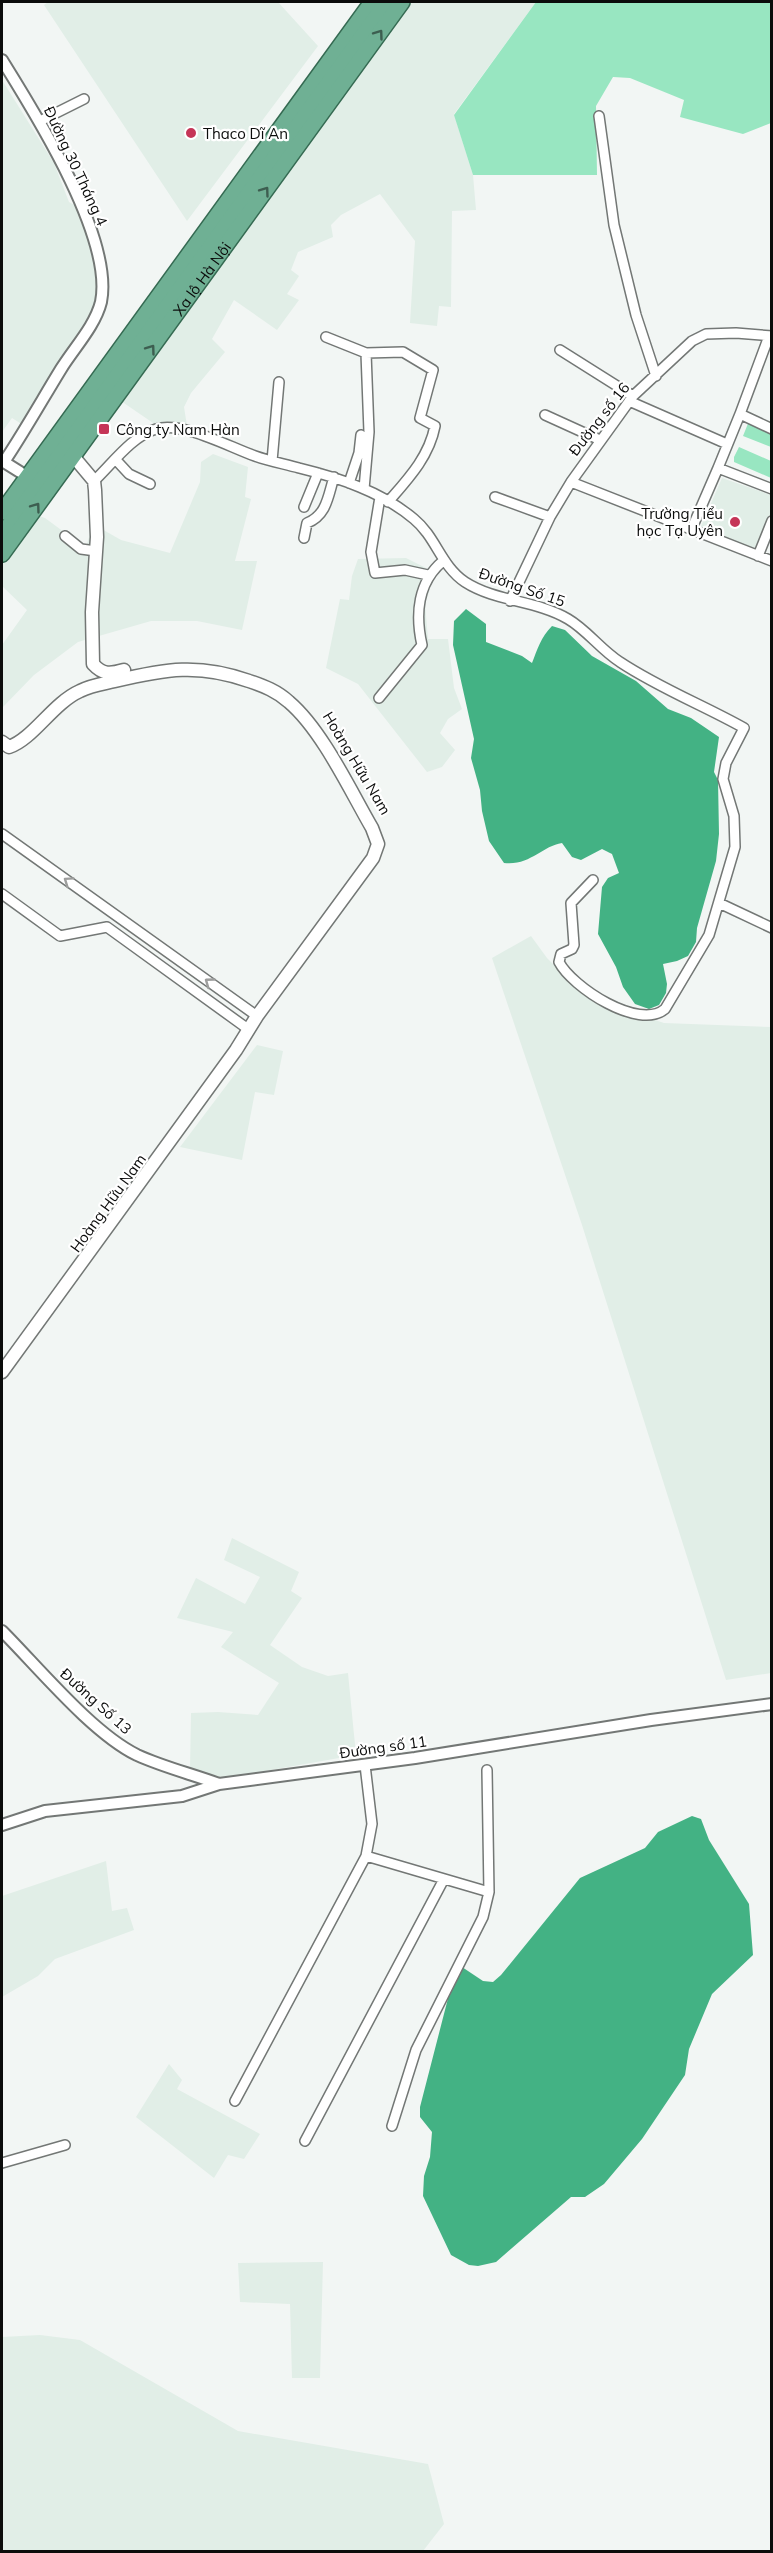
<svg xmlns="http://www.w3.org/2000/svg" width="773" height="2553" font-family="Mulish,sans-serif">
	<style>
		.built { fill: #e1eee7 }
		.green { fill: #98e6c1 }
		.water { fill: #43b284 }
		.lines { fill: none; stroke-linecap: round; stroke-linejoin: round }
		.minor-casing { stroke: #737775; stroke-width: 12 }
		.tertiary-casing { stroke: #737775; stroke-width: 14 }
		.secondary-casing { stroke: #737775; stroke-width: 15 }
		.trunk-casing { stroke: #356a52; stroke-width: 18 }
		.minor { stroke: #fff; stroke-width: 9 }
		.tertiary { stroke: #fff; stroke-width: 10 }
		.secondary { stroke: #fff; stroke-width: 12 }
		.trunk { stroke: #6fb094; stroke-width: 15 }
		.oneway { stroke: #3d5e50 }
		.oneway2 { stroke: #9d9e9d }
		.poi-dot { fill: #c53557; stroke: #fff; stroke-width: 2 }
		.labels { text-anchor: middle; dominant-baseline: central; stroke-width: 4.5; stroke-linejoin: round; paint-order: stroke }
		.poi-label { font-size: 15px; fill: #0b0c0b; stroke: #fff; text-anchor: start }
		.street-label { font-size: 15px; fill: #0b0c0b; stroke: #fff }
	</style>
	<rect width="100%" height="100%" fill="#f2f6f4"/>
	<path class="built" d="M48 2H278L318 46 187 221 44 5Z
		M408 2H536L454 114 473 175 476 210 452 211 451 307 439 306 437 326 410 323 415 241 380 194 341 215 331 225 333 237 298 252 291 270 299 276 287 294 299 300 277 330 234 300 212 339 225 352 191 393 184 407 187 426 156 425 118 399Z
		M2 80 54 163 69 202 78 207 94 250 98 276V297L91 316 23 425 12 418 2 432Z
		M213 454 248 467 245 497 251 499 235 561H257L242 630 197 621H151L78 642 34 675 2 708V645L27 610 2 586V561L36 515 45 518 79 543 87 544 93 524 121 540 170 553 200 482 201 462Z
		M722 478 771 495V512L753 553 699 531Z
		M406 558 426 568 430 589 425 604 428 639H448L454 688 462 709 448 719 440 733 455 750 442 767 427 772 358 684 326 668 340 599 349 600 352 576 358 559Z
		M531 936 547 958 576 987 601 1002 664 1023 771 1027V1673L726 1680 582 1225 492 958Z
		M257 1045 283 1051 274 1095 255 1092 242 1160 180 1147Z
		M232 1538 299 1572 291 1591 302 1598 270 1645 302 1667 328 1676 348 1673 356 1755 220 1779 190 1770 191 1713 218 1712 258 1715 279 1683 221 1647 233 1632 177 1618 196 1578 245 1604 260 1577 224 1560Z
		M106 1861 112 1911 127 1908 134 1930 55 1959 38 1976 2 1997V1896Z
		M169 2064 182 2080 177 2089 260 2134 244 2159 228 2155 214 2178 136 2117Z
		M323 2262 320 2378H292L290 2304 240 2302 238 2263Z
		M40 2335 80 2340 238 2431 428 2464 444 2524 423 2551H2V2337Z"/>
	<path class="green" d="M536 2H771V123L743 134 680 117 684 100 630 78 613 77 596 106 597 175H473L454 115Z
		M749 421 771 429V447L743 436Z
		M739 447 771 461V478L734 462V457Z"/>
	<path class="water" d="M466 609 486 624V642L522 656 532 663C537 650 541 637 552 626L565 630 592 656 636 681 668 709 691 718 719 737 714 772 718 780 719 834 716 861 697 928 696 942 688 956 677 961 663 964 667 984 666 993 659 1005 649 1009 635 1004 623 987 616 967 598 934 602 887 608 878 619 873 612 854 602 849 581 860 572 857 562 843C542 846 530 866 504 863L489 841 482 811 480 790 471 758 474 739 453 645 454 621Z
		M692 1816 701 1819 709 1840 749 1904 753 1955 712 1994 689 2049 685 2075 642 2139 604 2184 585 2197H571L496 2262 478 2266 469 2265 451 2255 423 2196 424 2176 430 2157 432 2132 420 2117V2107L453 1979 459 1965 483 1981 493 1982 501 1975 580 1878 645 1848 658 1832Z"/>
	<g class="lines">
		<g class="minor-casing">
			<path id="minor" d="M599 116 614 225 636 315 656 376
				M40 121 84 99
				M326 337 366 353 403 352 433 370 420 418 435 426C429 457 408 479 388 502
				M560 350 633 396
				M629 401 727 444
				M740 414 769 336
				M545 415 600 440
				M772 429 740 414 718 468 772 489
				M116 460 129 474 150 484
				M272 461 279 382
				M94 481C112 464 132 436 156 429 183 421 229 447 255 456 269 461 285 464 299 468 340 478 382 492 414 519 436 537 441 566 465 582 496 602 536 600 568 619 587 630 601 650 620 662 659 688 703 705 744 728L726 763 723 779 734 816 735 847 709 935 665 1009C639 1031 572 987 559 962L561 954 572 949 574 945 571 903 593 880
				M571 482 772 561
				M349 483 359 453 361 435
				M364 489 369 432 366 353
				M380 497 371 552 375 573 405 570 428 575
				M495 497 550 517
				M304 507 318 473
				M692 528 718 468
				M65 536 81 549 96 551
				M304 538 307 523C327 515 328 496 334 477
				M758 556 772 521
				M510 601 550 517 571 482 633 396 692 341 706 334 736 333 772 336
				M379 698 422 645C415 614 418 582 443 561
				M2 834 257 1016
				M2 894 60 936 107 927 248 1029
				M719 903 772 928
				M487 1770 489 1892
				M366 1856 489 1892 483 1917 416 2050 392 2126
				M235 2101 366 1856 372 1824 365 1765
				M305 2141 444 1879
				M2 2163 65 2145"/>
		</g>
		<g class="tertiary-casing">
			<path id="tertiary" d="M2 60C35 113 114 238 101 302 95 326 74 348 61 369 42 400 24 432 4 462L20 472
				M2 1631C38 1667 92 1733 137 1755 163 1767 192 1774 219 1784
				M2 1825 45 1811 182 1796 219 1784 415 1758 651 1720 772 1704"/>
		</g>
		<g class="secondary-casing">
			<path id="secondary" d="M73 456 94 481 95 490 97 537 92 612 93 664C103 675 110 674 124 670
				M2 742 9 747C33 739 53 703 80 691 92 685 102 684 115 681 165 669 199 663 249 681 264 686 277 691 289 702 322 730 350 790 372 828L378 844 373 858 257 1016 236 1050 2 1372"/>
		</g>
		<g class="trunk-casing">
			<g id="trunk">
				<path d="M2 512 372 2"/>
				<path d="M2 535 387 2"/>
				<path id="s1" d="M2 554 402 2"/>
			</g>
		</g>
		<use href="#minor" class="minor"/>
		<use href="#tertiary" class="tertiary"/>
		<use href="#secondary" class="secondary"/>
		<use href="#trunk" class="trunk"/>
	</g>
	<defs><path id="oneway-chevron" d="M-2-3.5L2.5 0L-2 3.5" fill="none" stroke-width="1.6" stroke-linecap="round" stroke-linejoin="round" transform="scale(1.5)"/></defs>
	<g class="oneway">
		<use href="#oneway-chevron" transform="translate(379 34) rotate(-54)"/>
		<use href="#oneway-chevron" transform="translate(265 191) rotate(-54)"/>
		<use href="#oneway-chevron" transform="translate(151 349) rotate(-54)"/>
		<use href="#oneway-chevron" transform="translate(36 507) rotate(-54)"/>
	</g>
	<g class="oneway2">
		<use href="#oneway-chevron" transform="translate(68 881) rotate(-145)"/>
		<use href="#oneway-chevron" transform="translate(209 982) rotate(-144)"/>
	</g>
	<g class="poi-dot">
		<circle cx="191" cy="133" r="6"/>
		<rect x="98" y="423" width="12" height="12" rx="3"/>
		<circle cx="735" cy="522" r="6"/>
	</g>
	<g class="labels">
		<g class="poi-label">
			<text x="203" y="133">Thaco Dĩ An</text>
			<text x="116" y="429">Công ty Nam Hàn</text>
			<text x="723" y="513" text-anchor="end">Trường Tiểu<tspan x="723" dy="17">học Tạ Uyên</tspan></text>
		</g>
		<g class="street-label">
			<text transform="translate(76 166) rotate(65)">Đường 30 Tháng 4</text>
			<text stroke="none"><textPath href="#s1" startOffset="340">Xa lộ Hà Nội</textPath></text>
			<text transform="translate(599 419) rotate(-52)">Đường số 16</text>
			<text transform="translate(522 587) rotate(19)">Đường Số 15</text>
			<text transform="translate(357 763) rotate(59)">Hoàng Hữu Nam</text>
			<text transform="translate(108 1203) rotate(-54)">Hoàng Hữu Nam</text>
			<text transform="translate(96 1701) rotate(42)">Đường Số 13</text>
			<text transform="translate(383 1747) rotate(-8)">Đường số 11</text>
		</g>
	</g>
	<rect width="773" height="2553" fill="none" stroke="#0b0c0b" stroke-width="6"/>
</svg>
